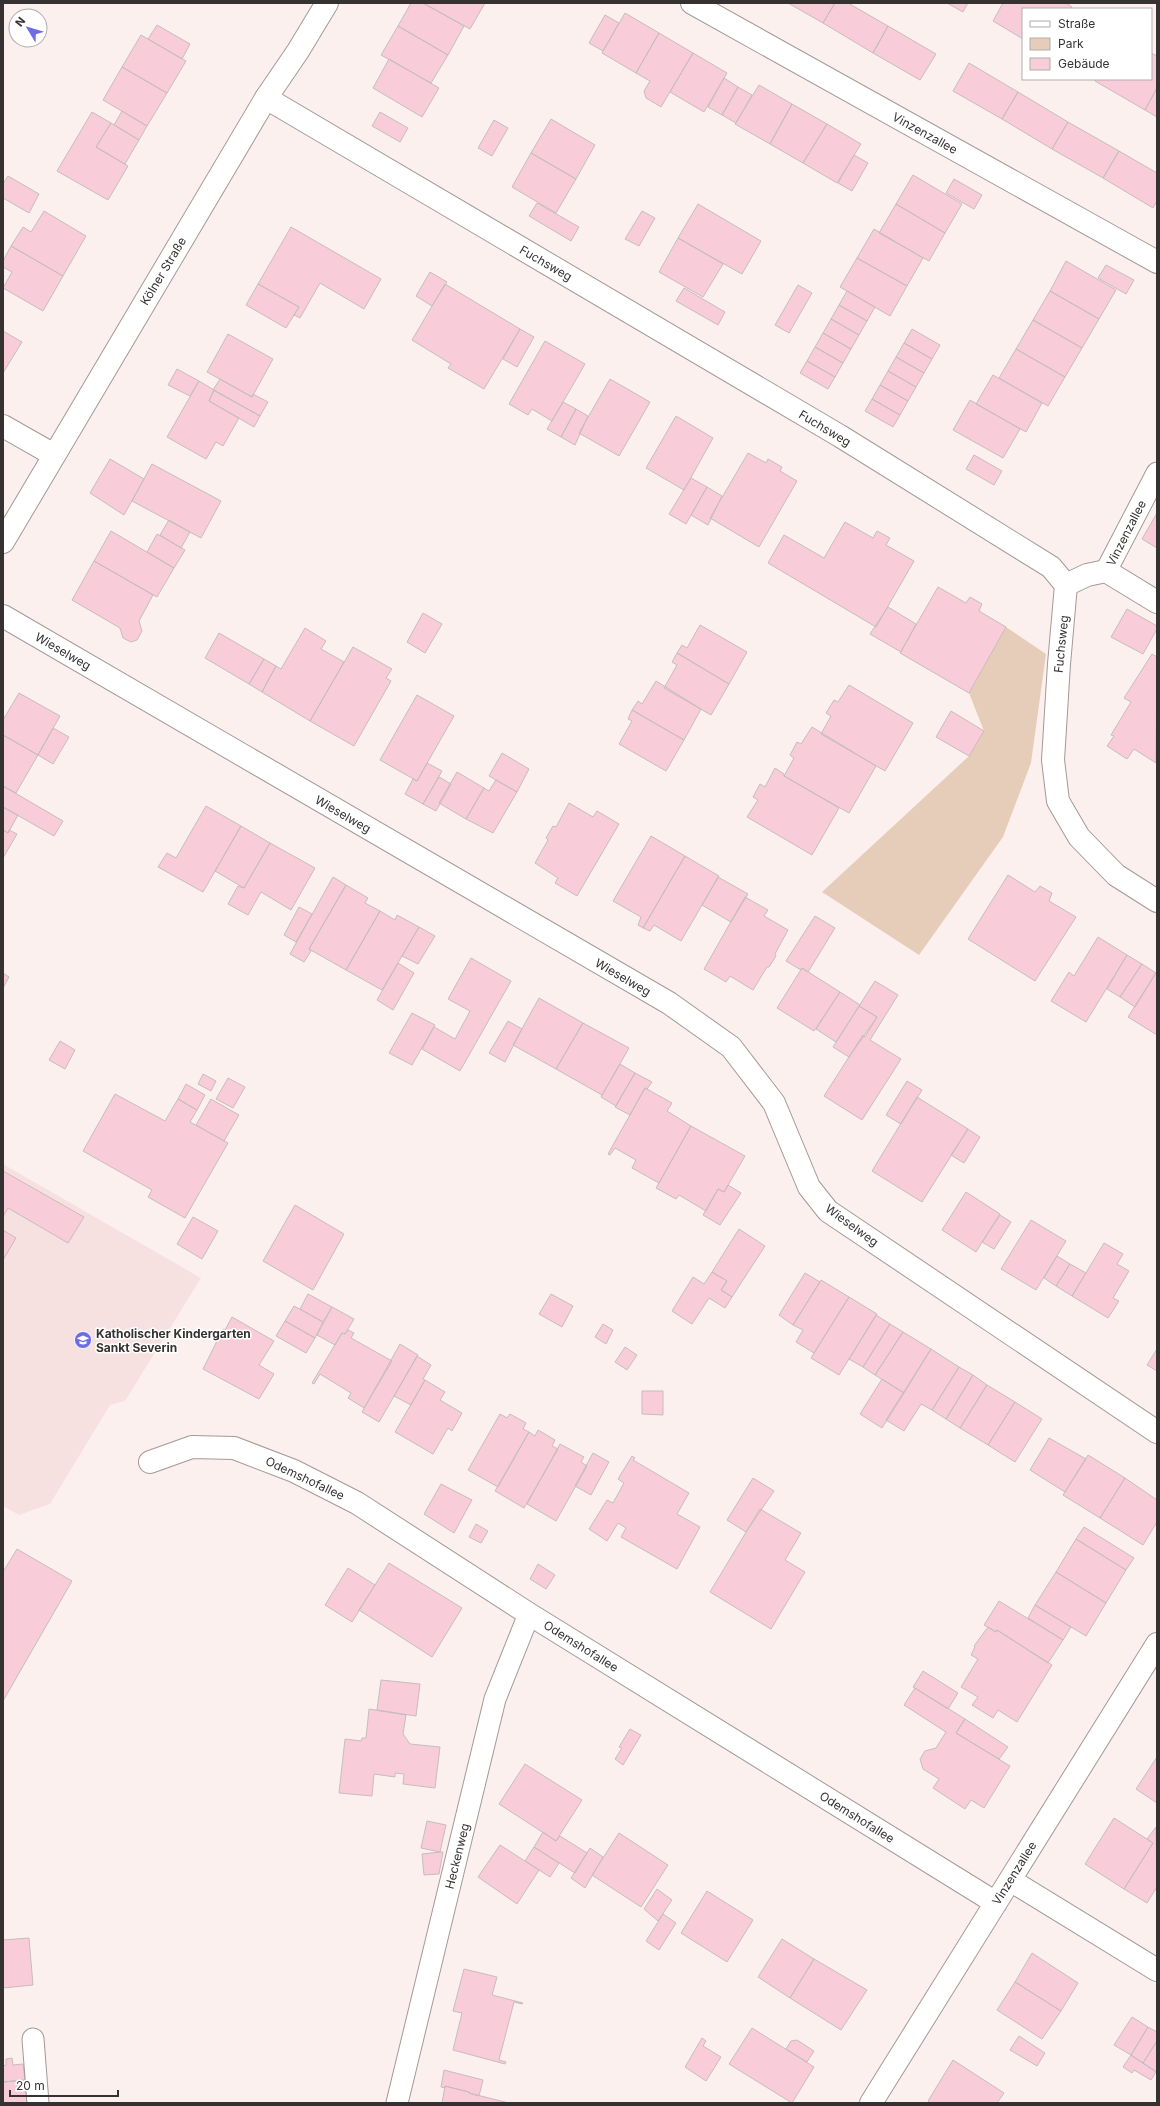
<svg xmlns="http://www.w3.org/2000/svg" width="1160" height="2106" font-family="Inter,sans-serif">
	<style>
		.built { fill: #f6e1e0 }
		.green { fill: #e6cdb9 }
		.building { fill: #f8ccd8; stroke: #c7bcbf }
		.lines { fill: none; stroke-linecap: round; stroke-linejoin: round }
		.service-casing { stroke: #a39998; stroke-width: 23 }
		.minor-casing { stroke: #a39998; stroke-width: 24 }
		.tertiary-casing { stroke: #a39998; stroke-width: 24 }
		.service { stroke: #fff; stroke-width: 21 }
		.minor { stroke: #fff; stroke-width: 22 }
		.tertiary { stroke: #fff; stroke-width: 22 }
		.labels { text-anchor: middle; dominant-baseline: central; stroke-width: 3; stroke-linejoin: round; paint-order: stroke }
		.street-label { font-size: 12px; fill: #363231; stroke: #fff }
		.poi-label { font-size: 12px; font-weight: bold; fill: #363231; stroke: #fff; text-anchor: start }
	</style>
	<rect width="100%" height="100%" fill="#fcf0ef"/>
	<path class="built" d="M3 1164 201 1278 125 1401 110 1405 50 1504 19 1515 3 1506Z"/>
	<path class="green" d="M1006 627 1046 654 1031 763 1003 837 919 955 822 892 969 756 984 731 969 693Z"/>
	<path class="building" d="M411 3H423L464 26 448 55 398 26Z
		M423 3H485L470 29Z
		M788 3H835L823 23Z
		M835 3H848L888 26 873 53 823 23Z
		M947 3H968L963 12Z
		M1003 3H1066L1072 7 1070 9H1023V39L993 21Z
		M625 13 659 33 636 73 602 53Z
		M605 15 619 23 603 51 589 43Z
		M157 25 190 44 182 59 148 39Z
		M398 26 448 55 431 83 381 55Z
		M888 26 936 54 920 80 873 53Z
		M659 33 693 53 661 107 646 98 644 91 650 81 636 73Z
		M141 35 186 61 167 93 122 67Z
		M693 53 727 73 704 112 670 92Z
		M1151 53 1157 56V88L1145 110 1095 81 1096 79H1151Z
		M389 59 439 88 422 117 373 88Z
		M969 63 1018 92 1002 119 953 91Z
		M122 67 167 93 147 126 103 100Z
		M724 78 738 87 722 115 708 107Z
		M759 85 792 104 770 144 735 124Z
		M738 87 752 95 736 123 722 115Z
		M1157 88V117L1145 110Z
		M1018 92 1068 122 1052 149 1002 119Z
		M792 104 827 124 803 163 770 144Z
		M122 111 147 126 139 140 114 125Z
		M92 112 111 123 96 147 128 166 108 200 57 171Z
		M380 112 408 128 400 142 372 126Z
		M551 119 595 145 576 179 531 153Z
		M494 120 508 128 492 156 478 148Z
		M1068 122 1119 151 1103 178 1052 149Z
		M111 123 139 140 125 164 96 147Z
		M827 124 861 144 837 183 803 163Z
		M1119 151 1157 173V201L1153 208 1103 178Z
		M531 153 576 179 556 213 512 187Z
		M854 155 868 163 852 191 838 183Z
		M913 175 962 204 945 233 896 204Z
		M8 176 39 194 29 213 3 198V184Z
		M954 179 982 195 974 209 946 193Z
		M537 203 579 227 571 241 529 216Z
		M698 204 761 241 742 274 678 238Z
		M896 204 945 233 929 261 879 233Z
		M44 211 86 236 63 276 11 246 23 227 31 232Z
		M642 211 655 218 639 246 625 239Z
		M291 227 381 279 364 309 320 283 300 318 294 315 299 307 258 284Z
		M874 229 923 258 907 286 857 258Z
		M678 238 723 264 703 297 659 272Z
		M11 246 63 276 43 311 3 288 12 272 3 267V261Z
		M857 258 907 286 890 316 840 287Z
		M1066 261 1116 290 1099 319 1050 291Z
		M1106 265 1134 280 1126 294 1098 278Z
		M430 272 447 282 432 306 416 296Z
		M258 284 299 307 286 328 246 305Z
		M445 284 520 329 484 389 448 368 451 364 412 340Z
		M798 285 812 293 789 333 775 325Z
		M684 288 725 312 718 325 676 301Z
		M847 291 875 307 867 321 839 305Z
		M1050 291 1099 319 1082 348 1033 320Z
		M839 305 867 321 859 335 831 319Z
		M831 319 859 335 851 349 823 333Z
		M1033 320 1082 348 1065 377 1016 349Z
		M520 329 534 337 517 367 503 359Z
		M912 329 940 345 932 359 904 343Z
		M3 331 22 342 3 373Z
		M823 333 851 349 843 363 815 347Z
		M228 334 273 359 252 397 207 372Z
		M545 341 585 364 552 421 532 409 528 415 509 404Z
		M904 343 932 359 924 373 896 357Z
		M815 347 843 363 835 377 807 361Z
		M1016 349 1065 377 1048 406 999 378Z
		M896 357 924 373 916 387 888 371Z
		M807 361 835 377 828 389 800 373Z
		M177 369 199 381 190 396 168 385Z
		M888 371 916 387 908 401 880 385Z
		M993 375 1042 403 1026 432 976 404Z
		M220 379 252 397 253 394 268 402 260 416 213 390Z
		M610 379 650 402 619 456 579 433Z
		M199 381 214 390 209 401 239 418 223 446 216 442 206 459 167 437Z
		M880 385 908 401 900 415 872 399Z
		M214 390 260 416 254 427 209 401Z
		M872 399 900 415 893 427 865 411Z
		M970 400 1020 429 1003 458 953 430Z
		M563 402 576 409 561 437 547 429Z
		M576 409 588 416 575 445 561 437Z
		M676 416 713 438 684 490 646 468Z
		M748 453 766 463 768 459 782 467 780 471 797 481 759 547 710 518Z
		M974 455 1002 471 994 485 966 469Z
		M110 459 144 479 124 515 90 493Z
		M152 464 221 501 201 538 132 501Z
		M691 478 707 487 686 524 669 514Z
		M707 487 722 496 708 525 691 515Z
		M1157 513V548L1142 539Z
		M169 520 190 532 181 548 160 535Z
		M845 522 873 538 877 531 890 538 886 545 914 561 876 627 768 563 784 535 824 558Z
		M111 531 174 568 157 597 94 561Z
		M157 534 185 550 174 568 147 552Z
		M94 561 153 595 139 621 142 631 137 640 131 642 123 638 120 628 72 600Z
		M938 587 966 603 970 597 982 604 979 611 1006 627 969 693 900 653Z
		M888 607 916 624 901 652 870 634Z
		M1127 609 1157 626V629L1143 654 1111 637Z
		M423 613 442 624 425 653 407 642Z
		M700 625 747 652 729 684 677 653 682 645 687 648Z
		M305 628 326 641 321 649 344 662 310 721 262 692 276 666 281 669Z
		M219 633 264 659 249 684 205 658Z
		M353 647 392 669 386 678 391 681 354 746 310 721Z
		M677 653 729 684 711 715 664 688 677 665 672 662Z
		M1152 654 1157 657 1156 763 1134 749 1127 759 1107 746 1114 736 1111 735 1131 702 1124 698Z
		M264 659 276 666 262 692 249 684Z
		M656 681 701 709 684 740 632 710 638 701 642 704Z
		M849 685 913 723 885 771 821 734 831 716 826 713 834 700 838 702Z
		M19 693 60 716 38 755 3 735V720Z
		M417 695 454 716 417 781 380 760Z
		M632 710 684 740 666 771 619 744 632 721 628 719Z
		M951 711 984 731 969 756 936 737Z
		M812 727 876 766 849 813 784 776 794 758 790 755 797 742 801 744Z
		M53 728 69 737 53 764 38 755Z
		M3 735 38 755 16 793 3 786Z
		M502 753 529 769 517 792 489 776Z
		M427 763 442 771 423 804 405 794 413 779 417 781Z
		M775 768 784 774V776L839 808 812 855 747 817 758 800 753 797 760 784 765 787Z
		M457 772 484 788 466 819 439 803Z
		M439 777 451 784 436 811 423 804Z
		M496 780 517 792 493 833 466 819 484 788 489 791Z
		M3 786 63 821 54 836 3 807Z
		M569 803 593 817 597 811 619 824 577 896 555 883 558 878 535 863 548 840 546 838 553 826 556 827Z
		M206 806 241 826 203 892 158 867 167 853 176 858Z
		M3 807 18 815 8 833 3 830Z
		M241 826 270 843 244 888 215 871Z
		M3 830 8 833 9 830 17 834 3 858Z
		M651 836 685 856 643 928 638 925 641 917 613 901Z
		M270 843 315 868 291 910 261 892 248 915 228 904 238 886 244 888Z
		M685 856 719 876 681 941 654 925 650 931 643 928Z
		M1008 875 1035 892 1040 886 1052 893 1049 901 1076 917 1035 981 968 939Z
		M333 877 346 885 309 949 311 951 304 962 290 954Z
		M718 877 748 894 731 922 702 905Z
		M346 885 368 898 365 903 380 911 346 970 309 949Z
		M745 897 768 910 764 916 788 930 775 954 776 956 769 967H767L753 990 730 976 726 982 704 969Z
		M299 907 312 914 296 942 284 935Z
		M380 911 395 920 397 915 419 927 382 990 346 970Z
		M815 916 835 928 808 972 802 968 801 970 786 961Z
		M419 927 435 936 418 964 402 956Z
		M1098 937 1127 955 1086 1022 1051 1001 1069 972 1074 976Z
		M1127 955 1142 964 1120 997 1107 989Z
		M471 958 511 981 460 1071 422 1049 434 1027 455 1039 470 1011 448 999Z
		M398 963 414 973 393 1010 377 1000Z
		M1142 964 1156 973 1135 1007 1120 997Z
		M802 968 840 992 814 1031 777 1008Z
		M1157 971V1035L1128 1017Z
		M3 973 9 977 3 988Z
		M875 981 898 995 870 1040 901 1059 862 1120 824 1096 863 1035 865 1037 877 1017 859 1006Z
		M840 992 860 1005 836 1042 816 1029Z
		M539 998 583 1023 556 1069 513 1045Z
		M859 1006 877 1017 849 1057 833 1047Z
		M412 1013 435 1025 412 1065 389 1053Z
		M508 1021 522 1029 505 1062 489 1053Z
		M583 1023 629 1048 602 1095 556 1069Z
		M60 1041 75 1050 65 1069 49 1060Z
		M620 1064 635 1073 616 1106 601 1097Z
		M635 1073 652 1082 647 1089 645 1088 630 1115 615 1107Z
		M203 1074 216 1081 211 1091 198 1084Z
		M228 1078 245 1087 233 1108 216 1099Z
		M907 1081 922 1090 901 1124 886 1115Z
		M186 1084 205 1095 197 1110 178 1099Z
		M645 1088 672 1103 667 1111 691 1126 659 1183 632 1168 636 1160 615 1148 610 1155 608 1154Z
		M115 1094 165 1121 178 1099 197 1110 190 1122 228 1143 185 1218 148 1197 152 1190 83 1151Z
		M917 1097 968 1129 922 1202 872 1171Z
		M211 1099 239 1115 224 1141 196 1125Z
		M691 1126 745 1156 724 1192 718 1189 706 1211 679 1195 676 1199 656 1188Z
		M968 1129 980 1137 964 1163 951 1155Z
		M3 1171 84 1217 68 1243 8 1208 3 1217Z
		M728 1185 741 1193 720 1225 703 1215 718 1189 724 1192Z
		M966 1192 1000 1214 976 1252 942 1230Z
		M295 1205 344 1234 313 1290 263 1261Z
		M1000 1215 1011 1222 994 1249 982 1242Z
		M193 1217 218 1231 202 1259 177 1244Z
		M1031 1220 1066 1241 1036 1290 1001 1269Z
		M739 1229 765 1246 732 1297 721 1290 727 1281 712 1272Z
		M3 1230 16 1238 3 1260Z
		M1104 1243 1123 1254 1117 1264 1129 1271 1113 1298 1119 1301 1108 1318 1072 1296Z
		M1057 1256 1070 1264 1056 1286 1044 1278Z
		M1070 1264 1086 1273 1072 1296 1056 1286Z
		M712 1272 727 1281 721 1290 732 1297 725 1308 709 1298 692 1324 672 1311 693 1277 704 1284Z
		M805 1273 820 1282 793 1325 779 1315Z
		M821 1280 849 1297 814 1353 796 1342 803 1330 793 1325Z
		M308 1294 332 1307 323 1322 300 1309Z
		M551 1294 573 1306 562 1327 539 1314Z
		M849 1297 877 1314 839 1375 811 1358Z
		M294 1306 323 1322 315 1338 285 1321Z
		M332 1307 354 1319 345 1334 342 1333 335 1345 317 1335Z
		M876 1315 890 1324 863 1367 849 1359Z
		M232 1317 274 1341 259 1365 274 1374 259 1399 203 1369 223 1329 225 1330Z
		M285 1321 315 1338 306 1353 276 1336Z
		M603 1324 613 1330 606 1344 595 1337Z
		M890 1324 903 1332 875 1375 863 1367Z
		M348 1330 354 1333 351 1338 392 1361 364 1408 348 1398 351 1393 320 1374 314 1384 312 1383 342 1333 345 1334Z
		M903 1332 931 1349 904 1393 875 1375Z
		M400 1344 418 1355 379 1422 362 1412Z
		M625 1347 637 1355 627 1370 615 1362Z
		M931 1349 959 1367 932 1410 921 1404 904 1431 886 1420Z
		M1157 1349V1371L1147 1365Z
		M417 1356 431 1365 423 1379 425 1380 411 1405 394 1396Z
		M959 1367 973 1375 946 1419 932 1410Z
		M973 1375 987 1385 960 1428 946 1419Z
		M882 1379 904 1393 882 1428 860 1414Z
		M425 1380 445 1392 440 1400 462 1413 452 1431 448 1428 433 1454 395 1432Z
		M987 1385 1015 1402 988 1445 960 1428Z
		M642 1391H663V1415L642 1414Z
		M1015 1402 1042 1419 1015 1462 988 1445Z
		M500 1414 507 1418 510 1414 526 1423 523 1429 529 1432 498 1487 468 1470Z
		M538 1430 555 1440 552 1446 558 1449 524 1508 495 1491 529 1432 535 1436Z
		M1049 1438 1086 1459 1065 1492 1030 1470Z
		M560 1444 584 1457 581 1462 587 1466 556 1521 527 1504Z
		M593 1453 609 1462 591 1495 575 1486Z
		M1088 1455 1125 1478 1100 1518 1063 1495Z
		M632 1456 635 1458 633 1460 689 1493 677 1514 700 1527 677 1569 621 1537 626 1528 618 1523 607 1541 589 1529 607 1500 613 1503 624 1483 618 1479Z
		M753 1478 774 1491 746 1532 727 1520Z
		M1125 1478 1157 1500V1522L1143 1545 1100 1518Z
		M441 1484 472 1500 454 1533 424 1514Z
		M760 1509 801 1533 785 1560 805 1572 771 1629 710 1592Z
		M476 1524 488 1531 481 1543 469 1537Z
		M1084 1527 1134 1558 1126 1570 1076 1539Z
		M1076 1539 1126 1570 1106 1603 1056 1572Z
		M17 1549 72 1581 3 1701V1572Z
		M389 1563 462 1608 432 1657 359 1610Z
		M538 1564 555 1575 546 1589 530 1579Z
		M348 1568 375 1585 352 1622 325 1605Z
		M1056 1572 1106 1603 1086 1636 1035 1605Z
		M999 1601 1063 1640 1048 1663 997 1630 996 1632 984 1625Z
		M1035 1605 1071 1627 1063 1640 1028 1618Z
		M988 1627 996 1632 997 1630 1052 1665 1017 1722 998 1710 993 1718 972 1705 978 1697 961 1687 978 1659 971 1655 975 1647 974 1646Z
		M923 1671 958 1693 948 1709 913 1687Z
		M381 1680 420 1684 416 1716 377 1710Z
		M915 1688 965 1719 956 1733 1010 1766 984 1808 971 1800 965 1809 933 1788 939 1779 923 1769 920 1759 925 1751 936 1748 946 1732 904 1705Z
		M369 1709 406 1715 403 1734 410 1744 440 1747 435 1788 403 1784 404 1774 395 1773V1777L374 1774 372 1796 339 1793 345 1739 361 1741 362 1738H366Z
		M965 1719 1008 1747 999 1759 956 1733Z
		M630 1729 641 1735 623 1765 615 1759 622 1748 619 1747Z
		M1157 1757V1803L1136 1789Z
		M525 1764 582 1800 556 1841 499 1804Z
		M1114 1818 1153 1843 1124 1889 1085 1864Z
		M427 1821 446 1825 440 1852 421 1848Z
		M1156 1827 1157 1887 1147 1903 1124 1889 1153 1843 1147 1839Z
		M543 1832 556 1841 560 1836 587 1853 575 1873 534 1847Z
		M619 1833 668 1865 641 1907 592 1875Z
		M500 1845 539 1870 517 1904 478 1877Z
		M534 1847 559 1863 550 1877 525 1861Z
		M590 1848 603 1857 585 1888 571 1878Z
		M440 1852H443L439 1874 424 1875 422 1854Z
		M657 1889 672 1900 658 1921 644 1909Z
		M707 1891 753 1920 727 1962 681 1933Z
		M663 1914 676 1923 659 1950 646 1941Z
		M29 1938 33 1985 3 1988V1940Z
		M782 1939 814 1959 790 1998 758 1977Z
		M1032 1953 1078 1983 1061 2011 1015 1982Z
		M814 1959 867 1990 841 2030 790 1998Z
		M464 1969 497 1977 492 1995 523 2003 522 2004 514 2002 499 2060 506 2062 505 2064 453 2050 462 2013 453 2011Z
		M1015 1982 1061 2011 1042 2039 997 2010Z
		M1132 2017 1148 2027 1131 2055 1114 2045Z
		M1148 2027 1157 2032V2041L1143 2063 1131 2055Z
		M752 2028 814 2067 792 2103 729 2064Z
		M1019 2036 1045 2053 1037 2066 1010 2050Z
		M702 2038 706 2041 703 2046 721 2057 706 2081 685 2067Z
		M797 2040 814 2051 807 2062 786 2049 791 2041Z
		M1157 2041V2072L1143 2063Z
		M1131 2055 1156 2072 1151 2080 1134 2070 1132 2073 1123 2067Z
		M12 2058 13 2065 23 2064 25 2080 3 2082V2066L6 2065V2059Z
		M953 2060 1004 2093 997 2103H931L928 2101Z
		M444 2070 483 2080 479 2096 469 2093V2092L445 2086V2088L441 2087Z
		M25 2080 27 2103H3V2082Z
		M445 2086 469 2092V2093L509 2103H442Z"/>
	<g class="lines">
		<g class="service-casing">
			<path id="service" d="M1106 571 1157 473
				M33 2039 38 2103
				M397 2103 495 1699 529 1614"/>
		</g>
		<g class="minor-casing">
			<path id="minor" d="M692 3 1157 262
				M266 98 840 436 1051 567 1066 585 1059 664 1053 760 1058 801 1079 837 1116 875 1157 901
				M3 426 54 455
				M1066 585 1087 575 1106 571 1157 602
				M3 616 669 1003 731 1047 774 1103 809 1187 828 1211 1157 1432
				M150 1462 192 1447 234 1448 294 1471 357 1503 529 1614 996 1903
				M1010 1880 1157 1970
				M871 2103 1157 1644"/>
		</g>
		<g class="tertiary-casing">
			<path id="tertiary" d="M3 542 266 98 298 51 327 3"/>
		</g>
		<use href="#service" class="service"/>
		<use href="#minor" class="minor"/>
		<use href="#tertiary" class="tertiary"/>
	</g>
	<defs>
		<g id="school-disc" transform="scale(0.9)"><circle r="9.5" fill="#6d6de7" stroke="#fff"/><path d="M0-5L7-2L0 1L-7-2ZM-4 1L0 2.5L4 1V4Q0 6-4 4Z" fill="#fff"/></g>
	</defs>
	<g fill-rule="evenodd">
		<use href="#school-disc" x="83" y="1340"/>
	</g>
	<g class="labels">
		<g class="street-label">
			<text transform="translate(925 133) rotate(29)">Vinzenzallee</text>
			<text transform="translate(546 263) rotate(30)">Fuchsweg</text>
			<text transform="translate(163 271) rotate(-59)">Kölner Straße</text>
			<text transform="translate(825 428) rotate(31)">Fuchsweg</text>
			<text transform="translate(1126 533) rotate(-63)">Vinzenzallee</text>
			<text transform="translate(1061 644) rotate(-84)">Fuchsweg</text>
			<text transform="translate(63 651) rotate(30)">Wieselweg</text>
			<text transform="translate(343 814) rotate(30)">Wieselweg</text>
			<text transform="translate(623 977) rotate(30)">Wieselweg</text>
			<text transform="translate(852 1225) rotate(36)">Wieselweg</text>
			<text transform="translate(305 1478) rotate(25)">Odemshofallee</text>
			<text transform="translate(581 1646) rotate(32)">Odemshofallee</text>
			<text transform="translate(857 1817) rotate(32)">Odemshofallee</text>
			<text transform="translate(457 1856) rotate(-76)">Heckenweg</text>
			<text transform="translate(1014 1873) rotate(-58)">Vinzenzallee</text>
		</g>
		<g class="poi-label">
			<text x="96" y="1333">Katholischer Kindergarten<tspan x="96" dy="14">Sankt Severin</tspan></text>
		</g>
	</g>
	<rect width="1160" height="2106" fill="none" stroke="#363231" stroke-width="8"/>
	<rect x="1022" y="8" width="130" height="72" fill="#ffffff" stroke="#afadad"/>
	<rect x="1030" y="21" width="20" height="6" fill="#ffffff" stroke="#afadad"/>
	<text x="1058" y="28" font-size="12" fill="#363231">Straße</text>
	<rect x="1030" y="38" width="20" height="12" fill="#e6cdb9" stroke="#afadad"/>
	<text x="1058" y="48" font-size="12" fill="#363231">Park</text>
	<rect x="1030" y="58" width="20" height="12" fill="#f8ccd8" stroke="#afadad"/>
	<text x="1058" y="68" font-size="12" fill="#363231">Gebäude</text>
	<g transform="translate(28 28) rotate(308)"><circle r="19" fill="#ffffff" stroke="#afadad"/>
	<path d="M0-3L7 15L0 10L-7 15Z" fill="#6d6de7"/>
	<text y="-6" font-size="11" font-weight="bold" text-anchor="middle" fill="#363231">N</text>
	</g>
	<path d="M10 2090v6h108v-6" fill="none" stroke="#363231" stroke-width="2"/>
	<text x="16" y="2090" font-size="12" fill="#363231" stroke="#ffffff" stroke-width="3" paint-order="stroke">20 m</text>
</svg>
